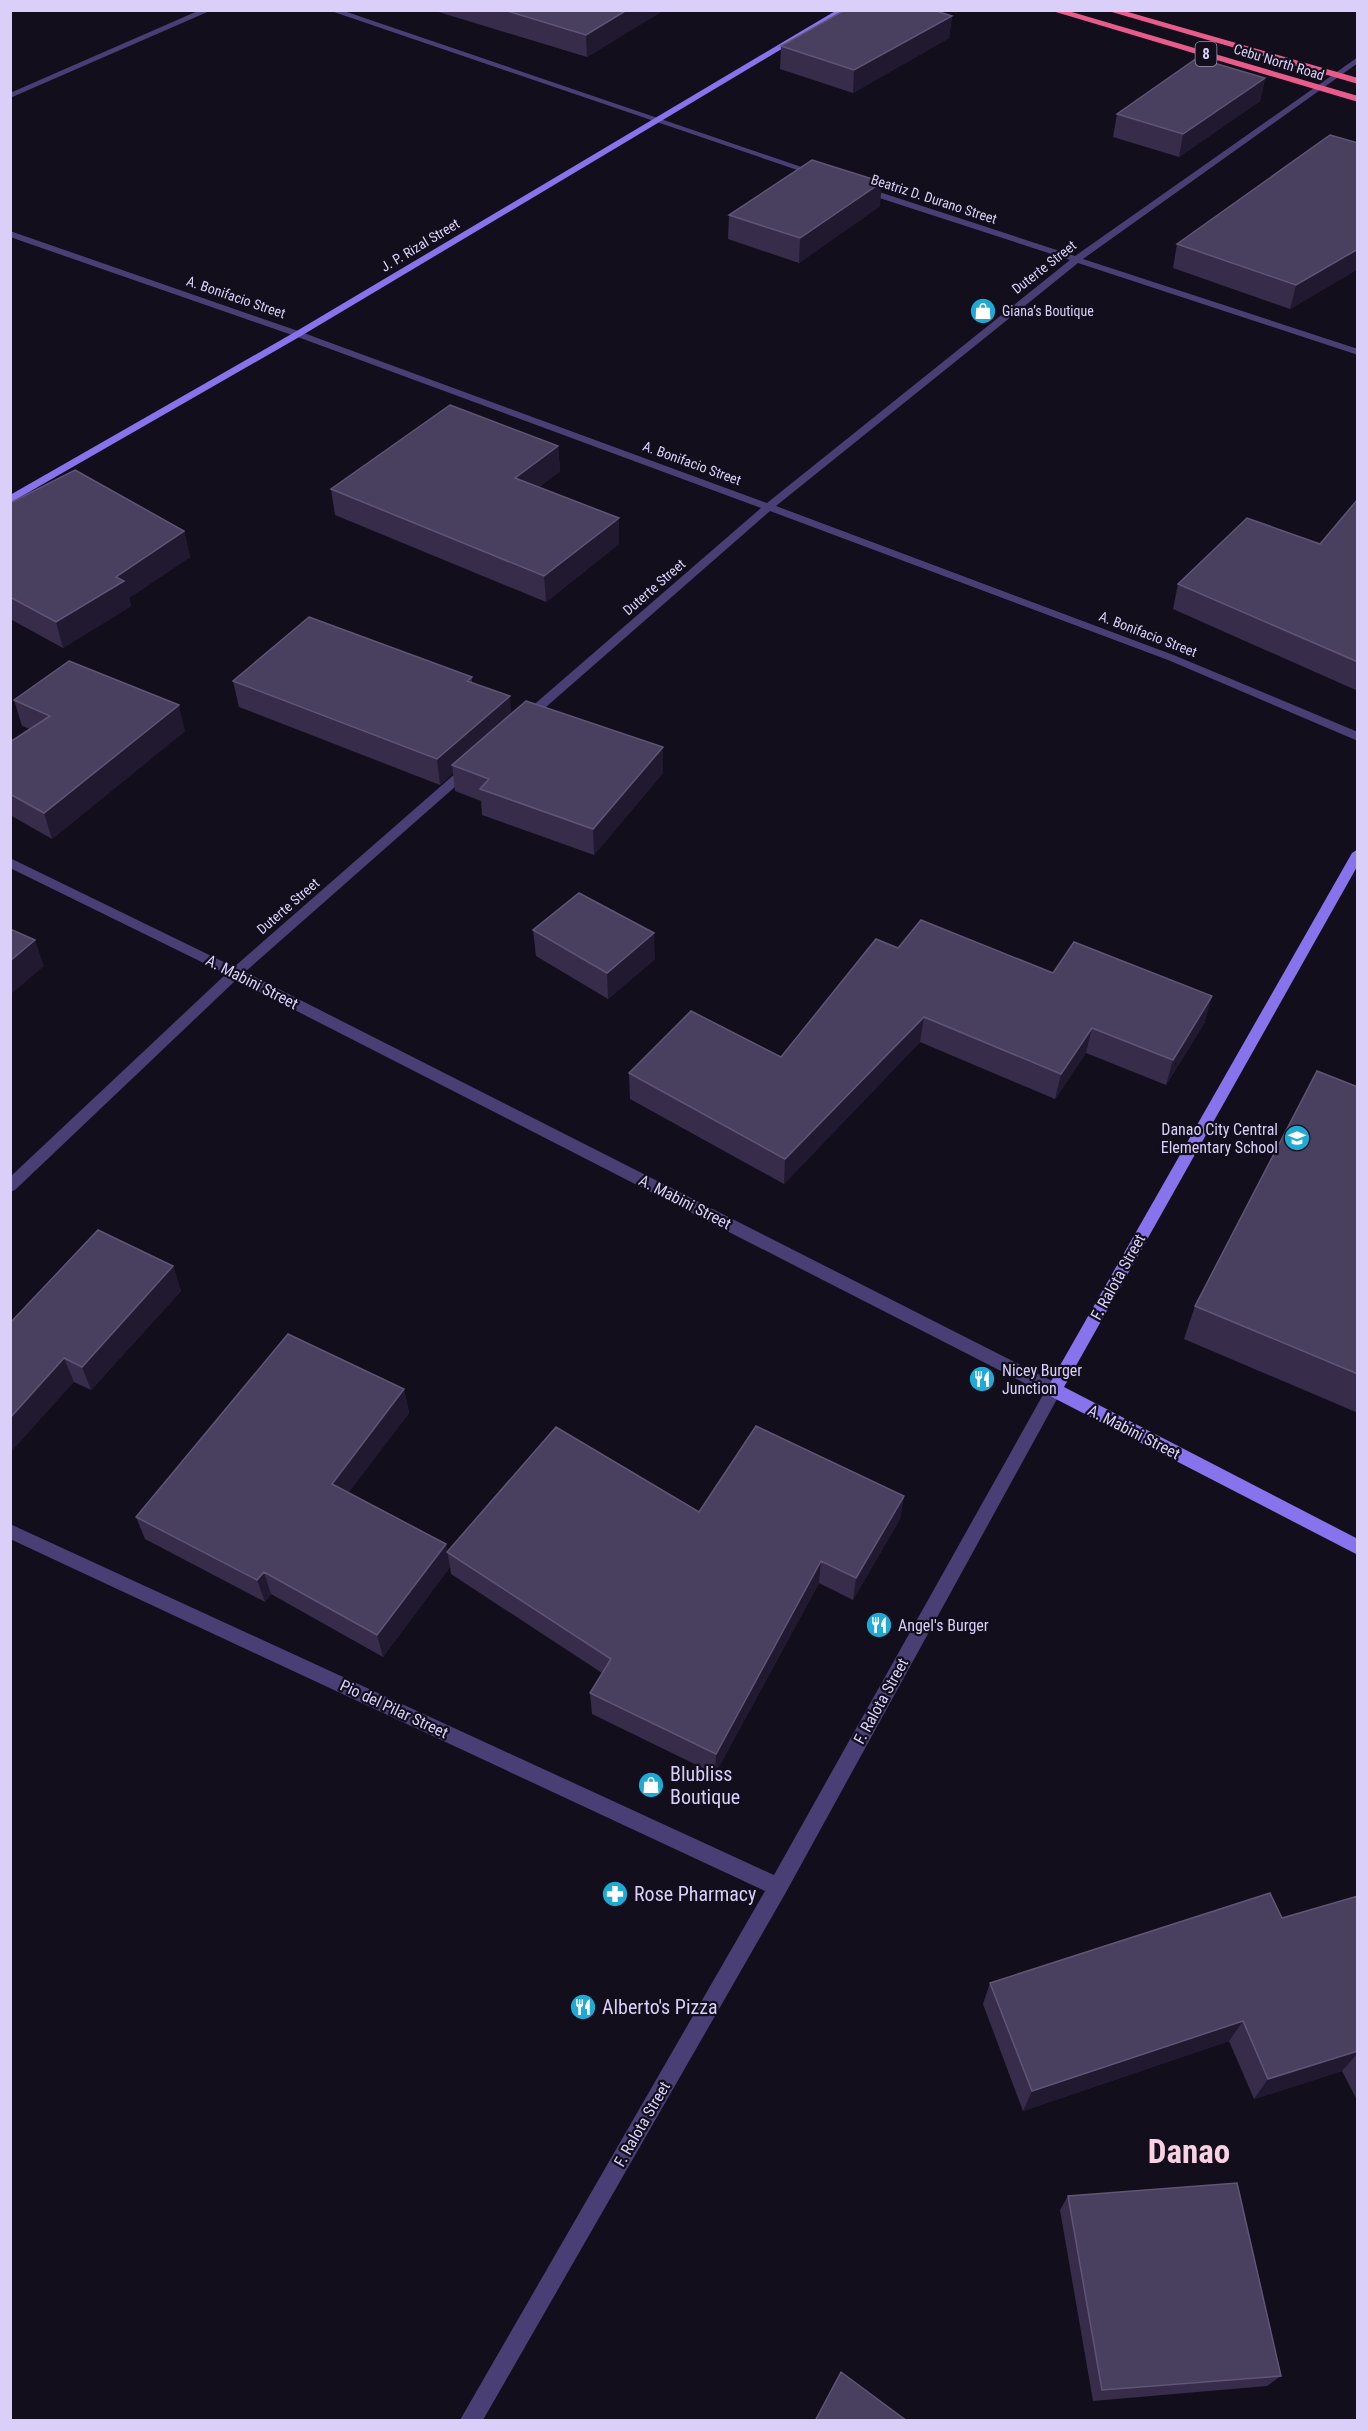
<svg xmlns="http://www.w3.org/2000/svg" width="1368" height="2431" font-family="'Roboto Condensed',sans-serif">
	<style>
		.lines { fill: none; stroke-linecap: round; stroke-linejoin: round }
		.street { fill: #493f74; fill-rule: evenodd }
		.secondary { fill: #8773eb; fill-rule: evenodd }
		.highway { fill: #e85b8b; fill-rule: evenodd }
		.wall { fill: #372d4b }
		.shaded-wall { fill: #211930 }
		.building { fill: #493f5e; stroke: #605576; stroke-width: 1.5 }
		.labels { text-anchor: middle; dominant-baseline: central; stroke-width: 4.5; stroke-linejoin: round; paint-order: stroke }
		.far-street-label { font-size: 14px; fill: #dacff8; stroke: #120e1c }
		.far-poi-label { font-size: 14px; fill: #dacff8; stroke: #120e1c; text-anchor: start }
		.shield { fill: #120e1c; stroke: #9e95b6; stroke-width: 1.5 }
		.shield-label { font-size: 15px; font-weight: bold; fill: #dacff8 }
		.street-label { font-size: 16px; fill: #dacff8; stroke: #120e1c }
		.poi-label { font-size: 16px; fill: #dacff8; stroke: #120e1c; text-anchor: start }
		.near-poi-label { font-size: 20px; fill: #dacff8; stroke: #120e1c; text-anchor: start }
		.near-town-label { font-size: 33px; font-weight: bold; fill: #f8d1e5; stroke: #120e1c }
	</style>
	<rect width="100%" height="100%" fill="#120e1c"/>
	<g class="lines">
		<path class="street" d="M200 10H212L10 98V93Z
			M328 10H341L822 174 815 176Z
			M1358 57V63L1083 259 1358 349V355L1078 263 776 506 1176 656 1358 732V741L1168 660 770 511 530 721H522V715L761 508 295 336 10 237V231L301 332 767 503 1070 260 861 192V188H867L1075 256Z
			M469 764 473 765 475 768 473 771 245 972 1060 1385 1062 1390 785 1894 483 2420H460L765 1891 10 1539V1524L774 1875 1044 1393 236 980 15 1190 10 1192V1177L226 974 10 868V858L234 967 465 765Z"/>
		<path class="secondary" d="M837 10H847L301 336 10 503V495L295 332Z
			M1358 849V865L1064 1387 1358 1539V1555L1048 1395 1046 1390 1352 853Z"/>
		<path class="highway" d="M1049 10H1065L1358 96V102Z
			M1105 10H1121L1358 78V84Z"/>
	</g>
	<path class="wall" d="M432 10H664L587 57Z
		M952 16 949 38 853 93 780 69 781 46Z
		M1265 78 1260 101 1179 157 1113 137 1117 114Z
		M1358 143V269L1290 309 1173 268 1177 244Z
		M880 206 799 263 728 239 729 215Z
		M558 446 560 471 539 487 619 544 546 602 335 515 331 489Z
		M1358 499V691L1173 609 1178 584 1320 544Z
		M10 503 184 531 190 557 129 598 131 606 63 648 10 619Z
		M472 677V683L512 713 663 773 594 855 482 815 481 801 455 791 453 773 440 785 239 707 233 681Z
		M14 700 185 731 52 839 10 815V742L30 729 22 726Z
		M533 930 655 959 608 999 536 956Z
		M898 948 1053 973 1205 1022 1166 1085 1086 1053 1055 1099 920 1042 784 1184 630 1099 629 1073 781 1057Z
		M1358 1087V1413L1184 1339 1195 1306Z
		M173 1266 181 1291 91 1390 74 1382 10 1323Z
		M404 1389 409 1413 348 1493 446 1544 447 1551 699 1512 904 1496 900 1519 853 1600 819 1583 715 1774 592 1714 590 1693 602 1673 451 1574 450 1567 383 1657 271 1594 265 1602 145 1539 136 1517Z
		M1358 1896V2102L1342 2071 1254 2099 1229 2041 1023 2111 983 2004 990 1983 1282 1918Z
		M1068 2196 1281 2376 1267 2386 1093 2401 1060 2210Z"/>
	<path class="shaded-wall" d="M627 10H664L587 57 586 35Z
		M952 16 949 38 853 93 854 70Z
		M1265 78 1260 101 1179 157 1183 134Z
		M882 182 880 206 799 263 800 238Z
		M1358 249V269L1290 309 1296 285Z
		M558 446 560 471 517 503 515 478Z
		M619 518V544L546 602 544 576Z
		M184 531 190 557 129 598 131 606 63 648 56 622 116 577Z
		M510 696 512 722 452 765 453 773 440 785 437 759Z
		M179 705 185 731 52 839 44 813Z
		M663 747V773L594 855 593 829Z
		M654 933 655 959 608 999 607 973Z
		M35 940 44 966 10 995V961Z
		M1212 996 1205 1022 1166 1085 1173 1060Z
		M924 1017 920 1042 784 1184 785 1159Z
		M1092 1028 1086 1053 1055 1099 1061 1074Z
		M173 1266 181 1291 91 1390 82 1367Z
		M64 1358 74 1382 10 1453V1418Z
		M404 1389 409 1413 338 1507 332 1484Z
		M904 1496 900 1519 853 1600 856 1578Z
		M446 1544 450 1567 383 1657 377 1635Z
		M821 1561 819 1583 715 1774 716 1754Z
		M264 1572 271 1594 265 1602 257 1580Z
		M1243 2021 1229 2041 1023 2111 1032 2091Z
		M1358 2051V2053L1342 2071 1254 2099 1268 2079Z"/>
	<path class="building" d="M504 10H627L586 35Z
		M845 10H933L952 16 854 70 781 46Z
		M1197 58 1265 78 1183 134 1117 114Z
		M1330 135 1358 143V249L1296 285 1177 244Z
		M812 160 882 182 800 238 729 215Z
		M450 405 558 446 515 478 619 518 544 576 331 489Z
		M75 470 184 531 116 577 124 581 56 622 10 597V503Z
		M1358 499V662L1178 584 1247 518 1320 544Z
		M309 617 472 677 467 681 510 696 437 759 233 681Z
		M69 661 179 705 44 813 10 794V742L50 716 14 700Z
		M526 701 663 747 593 829 480 789 489 779 452 765Z
		M579 893 654 933 607 973 533 930Z
		M921 920 1053 973 1074 942 1212 996 1173 1060 1092 1028 1061 1074 924 1017 785 1159 629 1073 691 1011 781 1057 876 939 898 948Z
		M10 929 35 940 10 961Z
		M1317 1071 1358 1087V1374L1195 1306Z
		M98 1230 173 1266 82 1367 64 1358 10 1418V1323Z
		M288 1334 404 1389 332 1484 446 1544 377 1635 264 1572 257 1580 136 1517Z
		M756 1426 904 1496 856 1578 821 1561 716 1754 590 1693 611 1659 447 1552 556 1427 699 1512Z
		M1270 1893 1282 1918 1358 1896V2051L1268 2079 1243 2021 1032 2091 990 1983Z
		M1237 2183 1281 2376 1102 2390 1068 2196Z
		M841 2372 907 2421H815Z"/>
	<defs>
		<g id="shop-disc" transform="scale(1.35)"><circle r="9.5" fill="#1eaad5" stroke="#120e1c"/><path d="M-5-2.5h2.3a2.7 3.5 0 0 1 5.4 0H5L5.5 6h-11ZM-1.5-2.5h3a1.5 2.3 0 0 0-3 0Z" fill="#fff"/></g>
		<g id="school-disc" transform="scale(1.35)"><circle r="9.5" fill="#1eaad5" stroke="#120e1c"/><path d="M0-5L7-2L0 1L-7-2ZM-4 1L0 2.5L4 1V4Q0 6-4 4Z" fill="#fff"/></g>
		<g id="restaurant-disc" transform="scale(1.35)"><circle r="9.5" fill="#1eaad5" stroke="#120e1c"/><path d="M-5-6h1v4h1v-4h1v4h1v-4h1v5L-1.5 .5V6h-2V.5L-5-1ZM5-6V6H3V1.5H1.5Q1.5-4 5-6Z" fill="#fff"/></g>
		<g id="pharmacy-disc" transform="scale(1.35)"><circle r="9.5" fill="#1eaad5" stroke="#120e1c"/><path d="M-2-6h4v4h4v4h-4v4h-4v-4h-4v-4h4Z" fill="#fff"/></g>
	</defs>
	<g fill-rule="evenodd">
		<use href="#shop-disc" x="983" y="311"/>
		<use href="#school-disc" x="1297" y="1138"/>
		<use href="#restaurant-disc" x="982" y="1379"/>
		<use href="#restaurant-disc" x="879" y="1625"/>
		<use href="#shop-disc" x="651" y="1785"/>
		<use href="#pharmacy-disc" x="615" y="1894"/>
		<use href="#restaurant-disc" x="583" y="2007"/>
	</g>
	<g class="labels">
		<g class="far-street-label">
			<text transform="translate(1279 62) rotate(17)">Cebu North Road</text>
			<text transform="translate(934 199) rotate(18)">Beatriz D. Durano Street</text>
			<text transform="translate(420 245) rotate(-31)">J. P. Rizal Street</text>
			<text transform="translate(1044 267) rotate(-38)">Duterte Street</text>
			<text transform="translate(236 297) rotate(19)">A. Bonifacio Street</text>
			<text transform="translate(692 463) rotate(20)">A. Bonifacio Street</text>
			<text transform="translate(654 587) rotate(-41)">Duterte Street</text>
			<text transform="translate(1148 634) rotate(21)">A. Bonifacio Street</text>
			<text transform="translate(288 906) rotate(-41)">Duterte Street</text>
		</g>
		<g class="far-poi-label">
			<text x="1002" y="311">Giana’s Boutique</text>
		</g>
		<rect class="shield" x="1195.5" y="42" width="21" height="24" rx="4.5"/>
		<g class="shield-label">
			<text x="1206" y="54">8</text>
		</g>
		<g class="street-label">
			<text transform="translate(252 982) rotate(27)">A. Mabini Street</text>
			<text transform="translate(685 1202) rotate(27)">A. Mabini Street</text>
			<text transform="translate(1118 1277) rotate(-61)">F. Ralota Street</text>
			<text transform="translate(1134 1432) rotate(27)">A. Mabini Street</text>
			<text transform="translate(881 1701) rotate(-61)">F. Ralota Street</text>
			<text transform="translate(394 1709) rotate(25)">Pio del Pilar Street</text>
			<text transform="translate(642 2124) rotate(-60)">F. Ralota Street</text>
		</g>
		<g class="poi-label">
			<text x="1278" y="1129" text-anchor="end">Danao City Central<tspan x="1278" dy="18">Elementary School</tspan></text>
			<text x="1002" y="1370">Nicey Burger<tspan x="1002" dy="18">Junction</tspan></text>
			<text x="898" y="1625">Angel's Burger</text>
		</g>
		<g class="near-poi-label">
			<text x="670" y="1774">Blubliss<tspan x="670" dy="23">Boutique</tspan></text>
			<text x="634" y="1894">Rose Pharmacy</text>
			<text x="602" y="2007">Alberto's Pizza</text>
		</g>
		<g class="near-town-label">
			<text x="1189" y="2151">Danao</text>
		</g>
	</g>
	<rect width="1368" height="2431" fill="none" stroke="#dacff8" stroke-width="24"/>
</svg>
